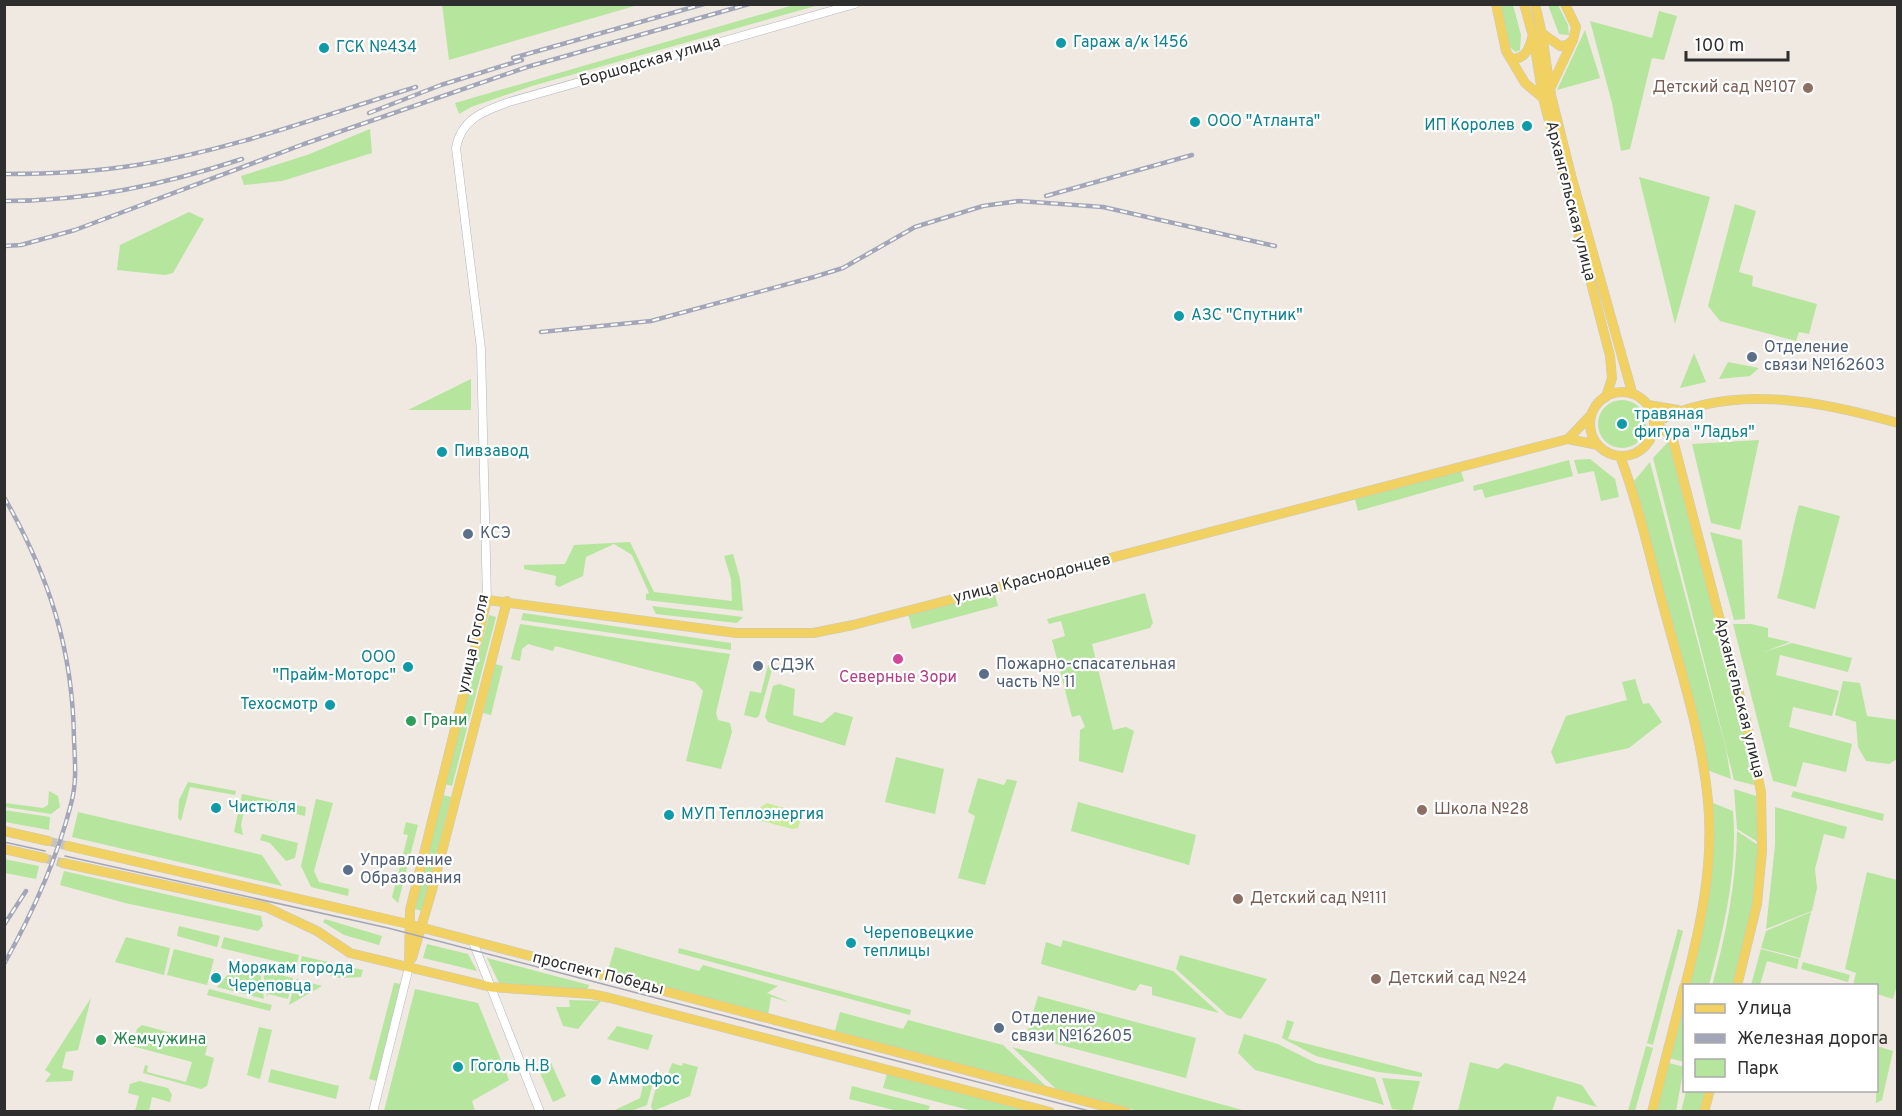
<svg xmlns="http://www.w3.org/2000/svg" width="1902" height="1116" font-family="Overpass,sans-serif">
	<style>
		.green { fill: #b6e59e }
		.pitch { fill: #c9ec9a }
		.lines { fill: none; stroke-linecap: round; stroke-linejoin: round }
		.major-tunnel { stroke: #c8c4bd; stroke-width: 9; stroke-dasharray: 9 4.5; stroke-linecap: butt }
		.minor-casing { stroke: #b4b7c1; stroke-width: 9 }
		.major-casing { stroke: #c9c9c9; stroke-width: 10 }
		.minor { stroke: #fff; stroke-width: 8 }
		.major { stroke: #f2d163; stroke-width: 9 }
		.tram { stroke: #a3a6b8; stroke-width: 1.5 }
		.rail-casing { stroke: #a3a6b8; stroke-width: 4.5 }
		.rail { stroke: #fff; stroke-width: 2; stroke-dasharray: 7; stroke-linecap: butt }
		.culture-dot { fill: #0f9aa8; stroke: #fff; stroke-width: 2 }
		.education-dot { fill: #8d6e63; stroke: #fff; stroke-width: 2 }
		.service-dot { fill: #5c6f8a; stroke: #fff; stroke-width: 2 }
		.hotel-dot { fill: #d1479c; stroke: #fff; stroke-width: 2 }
		.leisure-dot { fill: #2e9e5b; stroke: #fff; stroke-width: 2 }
		.labels { text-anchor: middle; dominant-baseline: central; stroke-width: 4.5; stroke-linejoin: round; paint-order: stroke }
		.culture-label { font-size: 16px; fill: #0d838f; stroke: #fff; text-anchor: start }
		.street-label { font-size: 16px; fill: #2e2e2e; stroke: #fff }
		.education-label { font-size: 16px; fill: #785e54; stroke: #fff; text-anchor: start }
		.service-label { font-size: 16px; fill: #4e5e75; stroke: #fff; text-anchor: start }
		.hotel-label { font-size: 16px; fill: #b23c85; stroke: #fff }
		.leisure-label { font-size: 16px; fill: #27864d; stroke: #fff; text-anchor: start }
	</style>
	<rect width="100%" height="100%" fill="#efe9e1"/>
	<path class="green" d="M442 4H638V5L449 60Z
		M797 4 819 5 532 86 471 107 459 114 455 103Z
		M1500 5H1513L1521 35 1520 50 1516 52C1501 43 1502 20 1500 5Z
		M1548 5H1558L1568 25 1569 35 1559 34Z
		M1659 11 1677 16 1664 60 1652 58 1630 149 1621 151 1612 103 1590 21 1652 38Z
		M1585 30 1600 78 1557 90Z
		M370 129 372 153 282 181 244 185 241 176 307 155Z
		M1639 177 1710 197 1675 324Z
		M1735 204 1756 211 1739 272 1753 276 1752 286 1817 304 1809 334 1799 332 1796 341 1720 321 1708 306Z
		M189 212 204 219 173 273 165 275 117 270 120 245Z
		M1694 353 1706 382 1680 388Z
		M1728 362 1759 368 1750 376 1719 379Z
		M471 379V410H408Z
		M1598 424a24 24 0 1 1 48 0a24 24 0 1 1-48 0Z
		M1759 440 1740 530 1711 523 1692 444Z
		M1669 441 1746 737 1754 785 1734 780 1653 458Z
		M1590 459 1615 479 1619 497 1601 501 1594 471 1578 474 1574 460Z
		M1569 460 1573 476 1485 498 1482 489 1474 491 1473 486Z
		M1650 462 1726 749 1731 779 1707 770 1701 731 1634 481Z
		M1461 471 1464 481 1358 511 1355 499Z
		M1799 505 1840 516 1815 609 1777 598C1786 566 1790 536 1799 505Z
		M1710 532 1742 540 1745 619 1734 620Z
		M630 542 654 592 732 601 731 579 724 556 733 554 740 579 743 611 646 600V594L649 593 632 555 614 544 586 557 583 576 559 587 555 585 556 576 524 569V565L565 564 574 545Z
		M994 591 998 606 912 629 908 614Z
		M1145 593 1153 623 1150 628 1092 644 1113 730 1126 727 1134 731 1123 773 1079 761 1080 730 1085 727 1080 715 1072 717 1052 640 1065 636 1061 621 1049 624 1047 619Z
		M652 606 743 617 737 623 656 614Z
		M523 613 731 643V650L521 620Z
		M489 615 496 617 452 786 445 784Z
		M520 624 730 654 716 713 718 720 730 723 732 732 721 769 686 761 703 691 695 682 555 646 553 651 528 644 522 649 520 661 511 659Z
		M1733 624H1751L1768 628V637L1790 642 1764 652 1792 643 1852 658 1848 672 1780 655 1776 675 1839 691 1832 716 1793 707 1789 727 1852 744 1846 772 1803 762 1796 787 1773 781Z
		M495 664 503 666 491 715 483 713Z
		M768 665 773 666 759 716 756 718 744 715 750 691 761 693Z
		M1635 679 1643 704 1649 703 1662 722 1629 748 1556 764 1551 752 1566 716 1627 700 1622 682Z
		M1843 681 1860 683 1867 716 1897 720V759L1889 764 1866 761 1858 747 1856 722 1835 715Z
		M779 684 795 689 793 715 822 723 835 712 853 717 845 746 768 722 765 717 773 686Z
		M896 757 944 769 935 814 885 802Z
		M978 778 1004 785 1007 779 1017 781 985 885 958 878 975 816 968 812Z
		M188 782 236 791 235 795 190 787 181 821 178 818 179 800Z
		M1734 789 1756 796 1758 842 1737 829Z
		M49 791 58 796 60 807 51 814 5 807V803L43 808 48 805Z
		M1793 791 1884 814 1883 821 1791 797Z
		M242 794 306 807 305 816 246 802 241 825 243 835 234 832Z
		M443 795 451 797 422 911 415 909Z
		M316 799 333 803 314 871 319 882 349 889 348 896 311 887 301 866Z
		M1078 802 1196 835 1189 865 1071 831Z
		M1713 803 1733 811C1738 871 1724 928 1709 985L1689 986C1705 924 1716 866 1713 803Z
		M1775 807 1847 827 1844 839 1824 834 1815 869 1817 888 1812 911 1766 929 1775 845Z
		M4 810 50 817 49 830 5 822Z
		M78 812 262 855 282 886 72 837Z
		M406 822 418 825 398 903 392 897 408 835 403 834Z
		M1737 831 1758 845 1757 883 1735 985 1712 986C1726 934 1736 885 1737 831Z
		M262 834 298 843 295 858 286 861 270 843 260 840Z
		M4 859 39 866 36 879 5 873Z
		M64 871 261 916 263 926 258 931 125 903 60 885Z
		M1867 872 1897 880 1898 982 1893 999 1877 994 1876 986 1853 985 1856 973 1845 969Z
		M1811 912 1800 958 1761 948 1766 931Z
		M325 919 382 936 379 945 344 935 323 922Z
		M179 926 220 936 217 947 177 936Z
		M1678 929 1683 931 1653 1045 1647 1043Z
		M126 937 170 948 164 975 115 962Z
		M224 937 299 955 296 966 221 948Z
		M1063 940 1173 971 1219 1013 1152 995V987L1140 984 1135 991 1041 964 1046 942 1061 947Z
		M427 944 468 954 477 971 423 958Z
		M615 947 699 971 703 965 778 986 767 993 789 1002 771 997 768 1015 607 973Z
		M679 948 911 1010 910 1015 678 953Z
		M174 949 214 959 207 985 167 975Z
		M1761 949 1799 959 1797 969 1767 961 1760 985H1751Z
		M1180 955 1267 979 1241 1019 1227 1015 1176 969Z
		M302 956 363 970 361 977 339 978 299 966Z
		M487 958 589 985 587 990 500 985Z
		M1803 962 1850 975 1848 982 1801 969Z
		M237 964 260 970 264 999 217 987Z
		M263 971 293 978 288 999 268 994 267 997Z
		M296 979 322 986 289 1005Z
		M394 983 402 984 377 1081 369 1079Z
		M209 989 272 1005 270 1011 207 995Z
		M415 989 478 1003 509 1080 472 1101 475 1111H384Z
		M1038 996 1196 1038 1186 1078 1026 1036Z
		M91 998 78 1050 66 1052 62 1068 74 1071 72 1081 45 1082 51 1074 45 1070Z
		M569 1000 601 1001 578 1029 563 1026 556 1007H570Z
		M1684 1000V1062L1669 1058Z
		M840 1012 903 1029 908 1020 1003 1045 1048 1088 835 1031Z
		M1287 1020 1294 1022 1288 1039 1422 1073V1077L1378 1072 1316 1056 1282 1038Z
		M142 1025 208 1043 205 1055 214 1058 207 1086 201 1089 143 1073 145 1065 148 1066 147 1072 186 1082 192 1062 132 1046 137 1029Z
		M617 1026 653 1035 648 1050 607 1039Z
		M259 1027 272 1030 260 1079 247 1075Z
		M1244 1034 1278 1044 1316 1063 1375 1078 1384 1105 1255 1070 1238 1053Z
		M1646 1046 1653 1048 1635 1111H1628Z
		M1877 1046 1893 1051 1882 1100 1876 1103Z
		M1012 1047 1246 1111H1138L1057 1090Z
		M1470 1062 1498 1069 1505 1063 1582 1085 1597 1107 1557 1096 1552 1111H1458Z
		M551 1063 566 1096 553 1102 538 1068Z
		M672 1063 682 1066 683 1063 698 1067 690 1096 653 1111 651 1106 657 1083 665 1082Z
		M1669 1063 1684 1067 1676 1111 1656 1112Z
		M271 1069 339 1086 336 1099 268 1082Z
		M887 1074 1030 1111H973L883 1088Z
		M645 1077 654 1079 647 1105 631 1111H613L640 1098Z
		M1382 1078 1420 1081 1412 1111 1392 1109Z
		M139 1081 168 1088 172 1095 170 1102 152 1097 149 1111H135L139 1096 128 1093 130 1084Z
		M852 1086 930 1106 928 1111H898L849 1099Z
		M1686 1091H1707L1701 1111 1681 1112Z"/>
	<path class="pitch" d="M767 803 798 812 801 818 798 828 792 829 762 821 759 814 761 807Z"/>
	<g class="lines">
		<path class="major-tunnel" d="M48 841 68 846
			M44 858 63 863"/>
		<g class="minor-casing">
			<path id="minor" d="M487 600 481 349 456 148C461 119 484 111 509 102L855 4
				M473 942 540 1112
				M373 1112 409 967"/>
		</g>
		<g class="major-casing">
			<path id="major" d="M1496 4 1506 51 1525 83 1543 98
				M1524 4 1533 36 1543 98 1610 356 1612 378 1606 397
				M1535 4 1542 34 1551 95 1571 175 1632 392
				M1543 34 1560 46 1567 45 1573 40
				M1510 58C1524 61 1529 50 1532 38
				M1551 87 1573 40 1576 27 1565 4
				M1590 424a32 32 0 1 1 64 0a32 32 0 1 1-64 0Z
				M1648 405 1678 410
				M1568 439 1590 416
				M1620 456C1639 506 1650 558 1664 609 1681 672 1702 736 1708 801 1714 863 1701 925 1685 986
				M4 831 48 841
				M68 846 408 924 1126 1112
				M4 849 44 858
				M63 863 266 907 317 931 350 953 491 987 591 994 610 998 1050 1112
				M412 958 432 890 507 601
				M409 967 410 910 487 600 736 633H813L853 625 1568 439 1598 445
				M1737 986 1757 904 1762 851 1761 792 1746 720 1672 436 1654 423C1731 382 1817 401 1898 423
				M1652 1112 1684 987
				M1704 1112 1710 1090"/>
		</g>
		<use href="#minor" class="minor"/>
		<use href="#major" class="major"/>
		<path class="tram" d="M4 842 45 851
			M65 856 388 928 1093 1112"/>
		<g class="rail-casing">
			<path id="rail" d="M513 58 704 4
				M369 113 441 85 522 60
				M4 174C49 174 93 172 137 165 232 150 324 115 416 87
				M1046 196 1192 155
				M4 201C88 201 163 185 242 159
				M4 246 21 245 75 230 304 144 527 67 749 4
				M541 332 651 321 814 277 843 268 915 227 983 206 1019 201 1103 207 1275 246
				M4 497C49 576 73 649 74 740 75 761 77 783 71 804 57 859 32 914 4 964
				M4 925 26 891"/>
		</g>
		<use href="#rail" class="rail"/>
	</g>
	<g class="culture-dot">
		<circle cx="1061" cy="43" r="6"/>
		<circle cx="324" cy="48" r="6"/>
		<circle cx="1195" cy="122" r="6"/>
		<circle cx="1527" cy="126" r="6"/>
		<circle cx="1179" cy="316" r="6"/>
		<circle cx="1622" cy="424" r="6"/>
		<circle cx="442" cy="452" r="6"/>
		<circle cx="408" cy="667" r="6"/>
		<circle cx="330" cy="705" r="6"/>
		<circle cx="216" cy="808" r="6"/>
		<circle cx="669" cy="815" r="6"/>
		<circle cx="851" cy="943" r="6"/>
		<circle cx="216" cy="978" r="6"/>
		<circle cx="458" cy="1067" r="6"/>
		<circle cx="596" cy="1080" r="6"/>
	</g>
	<g class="education-dot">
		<circle cx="1808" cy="88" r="6"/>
		<circle cx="1422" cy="810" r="6"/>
		<circle cx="1238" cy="899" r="6"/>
		<circle cx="1376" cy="979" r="6"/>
	</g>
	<g class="service-dot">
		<circle cx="1752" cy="357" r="6"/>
		<circle cx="468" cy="534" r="6"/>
		<circle cx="758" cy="666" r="6"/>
		<circle cx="984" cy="674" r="6"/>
		<circle cx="348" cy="870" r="6"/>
		<circle cx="999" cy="1028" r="6"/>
	</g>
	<circle class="hotel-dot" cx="898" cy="659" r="6"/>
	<g class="leisure-dot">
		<circle cx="411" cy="721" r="6"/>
		<circle cx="101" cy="1040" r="6"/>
	</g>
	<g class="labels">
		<g class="culture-label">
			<text x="1073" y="43">Гараж а/к 1456</text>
			<text x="336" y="48">ГСК №434</text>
			<text x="1207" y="122">ООО "Атланта"</text>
			<text x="1515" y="126" text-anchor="end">ИП Королев</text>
			<text x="1191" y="316">АЗС "Спутник"</text>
			<text x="1634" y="415">травяная<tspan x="1634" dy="18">фигура "Ладья"</tspan></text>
			<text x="454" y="452">Пивзавод</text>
			<text x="396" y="658" text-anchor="end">ООО<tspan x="396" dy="18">"Прайм-Моторс"</tspan></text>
			<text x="318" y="705" text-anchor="end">Техосмотр</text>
			<text x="228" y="808">Чистюля</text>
			<text x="681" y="815">МУП Теплоэнергия</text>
			<text x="863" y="934">Череповецкие<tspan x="863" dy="18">теплицы</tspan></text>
			<text x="228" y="969">Морякам города<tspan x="228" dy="18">Череповца</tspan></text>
			<text x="470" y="1067">Гоголь Н.В</text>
			<text x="608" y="1080">Аммофос</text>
		</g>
		<g class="street-label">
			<text transform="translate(650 62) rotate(-16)">Боршодская улица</text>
			<text transform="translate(1570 201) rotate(76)">Архангельская улица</text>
			<text transform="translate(1032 579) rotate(-14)">улица Краснодонцев</text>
			<text transform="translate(474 644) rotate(-78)">улица Гоголя</text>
			<text transform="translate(1739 698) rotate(76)">Архангельская улица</text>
			<text transform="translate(598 974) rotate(14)">проспект Победы</text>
		</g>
		<g class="education-label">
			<text x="1796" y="88" text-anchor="end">Детский сад №107</text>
			<text x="1434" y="810">Школа №28</text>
			<text x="1250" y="899">Детский сад №111</text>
			<text x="1388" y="979">Детский сад №24</text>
		</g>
		<g class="service-label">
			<text x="1764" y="348">Отделение<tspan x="1764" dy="18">связи №162603</tspan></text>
			<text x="480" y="534">КСЭ</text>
			<text x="996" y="665">Пожарно-спасательная<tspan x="996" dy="18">часть № 11</tspan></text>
			<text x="770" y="666">СДЭК</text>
			<text x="360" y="861">Управление<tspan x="360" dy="18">Образования</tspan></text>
			<text x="1011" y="1019">Отделение<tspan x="1011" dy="18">связи №162605</tspan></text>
		</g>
		<g class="hotel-label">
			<text x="898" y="678">Северные Зори</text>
		</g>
		<g class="leisure-label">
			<text x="423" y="721">Грани</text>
			<text x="113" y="1040">Жемчужина</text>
		</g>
	</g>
	<rect width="1902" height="1116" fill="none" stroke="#2e2e2e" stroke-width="12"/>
	<rect x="1683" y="984" width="195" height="108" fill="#ffffff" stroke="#ababab" stroke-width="1.5"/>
	<rect x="1695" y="1004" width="30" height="9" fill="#f2d163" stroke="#ababab" stroke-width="1.5"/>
	<text x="1737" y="1014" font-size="18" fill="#2e2e2e">Улица</text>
	<rect x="1695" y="1034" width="30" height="9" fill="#a3a6b8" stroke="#ababab" stroke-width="1.5"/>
	<text x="1737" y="1044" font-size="18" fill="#2e2e2e">Железная дорога</text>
	<rect x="1695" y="1059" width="30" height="18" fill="#b6e59e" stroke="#ababab" stroke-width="1.5"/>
	<text x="1737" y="1074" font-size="18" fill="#2e2e2e">Парк</text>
	<path d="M1686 51v9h102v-9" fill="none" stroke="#2e2e2e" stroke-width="3"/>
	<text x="1695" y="51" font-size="18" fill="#2e2e2e" stroke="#ffffff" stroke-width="4.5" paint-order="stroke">100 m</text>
</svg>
